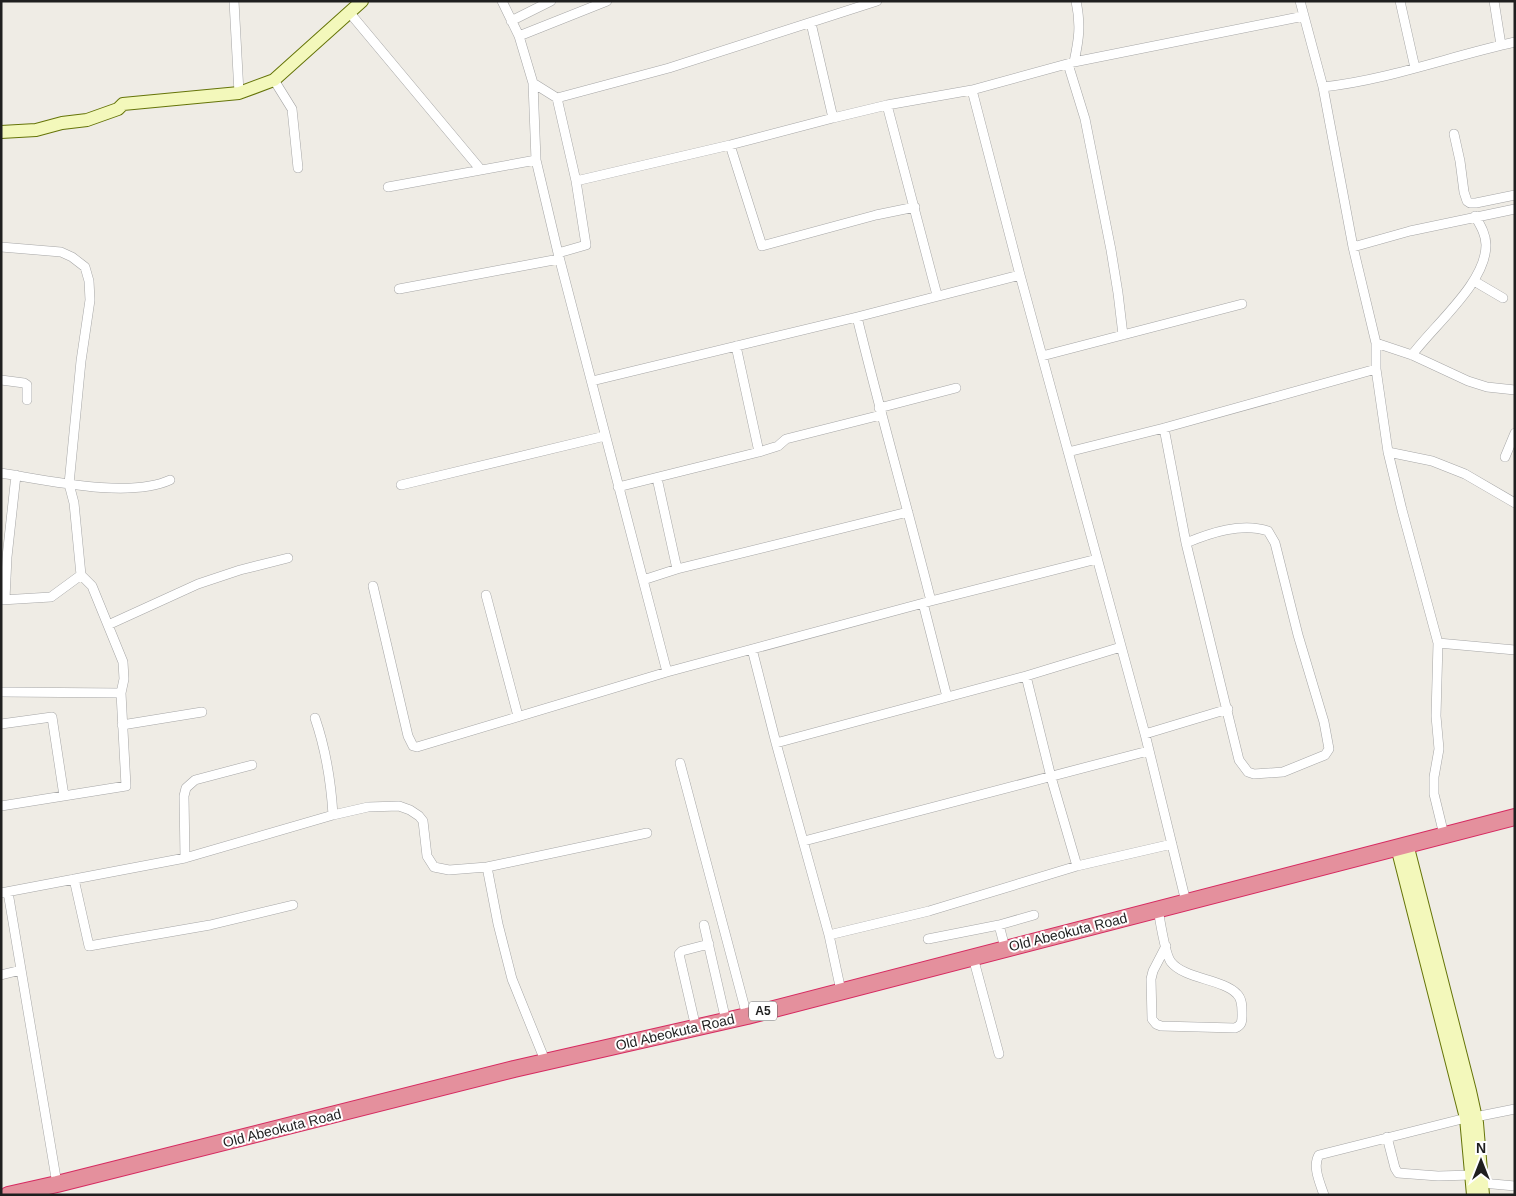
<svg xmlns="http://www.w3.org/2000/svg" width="1516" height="1196" font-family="Helvetica,sans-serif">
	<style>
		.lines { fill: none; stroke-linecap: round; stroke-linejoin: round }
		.street-casing { stroke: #a6a6a6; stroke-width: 10 }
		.secondary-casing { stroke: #657408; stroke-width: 14 }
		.highway-casing { stroke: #d62a60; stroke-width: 18 }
		.street { stroke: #fff; stroke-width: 9 }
		.secondary { stroke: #f3f8bb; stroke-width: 12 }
		.highway { stroke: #e4909d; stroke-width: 16 }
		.labels { text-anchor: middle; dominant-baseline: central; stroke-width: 4; stroke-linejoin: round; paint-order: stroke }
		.shield { fill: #fff; stroke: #626262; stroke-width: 1 }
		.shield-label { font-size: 12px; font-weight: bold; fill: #1f1f1f }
		.street-label { font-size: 14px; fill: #1f1f1f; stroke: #fff }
	</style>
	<rect width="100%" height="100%" fill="#efece5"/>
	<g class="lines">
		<g class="street-casing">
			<path id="street" d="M234 1 239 93
				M502 1 519 36 533 83 536 160 558 253 667 672
				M1300 1 1323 87 1353 247 1376 343V369L1388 452 1402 510 1438 643 1436 716 1439 749 1434 777V794L1444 835
				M1400 1 1415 68
				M1494 1 1501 45
				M349 12 481 170
				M511 21 551 1
				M811 23 833 118 887 105 972 90 1074 62 1304 16
				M519 36 607 1
				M1074 62C1079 39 1081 25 1076 1
				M1068 64 1085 119 1111 250 1118 293 1123 335
				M274 80 292 109 298 168
				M533 83 557 98 576 181 586 245 558 253
				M1323 87C1388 80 1451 56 1515 42
				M972 90 1020 275 1145 734 1186 902
				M557 98 669 68 877 1
				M887 105 937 295
				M1454 134 1460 161 1464 192 1467 201 1470 203H1476L1515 195
				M730 145 762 246 876 215 915 207
				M576 181 730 145 833 118
				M388 187 536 160
				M1 247 61 252 72 257 85 267 89 281 90 300 81 361 69 484 74 503 81 575 92 586 123 662 124 679 121 693 126 786 1 806
				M1353 247 1410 231 1515 209
				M1474 281 1503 298
				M399 289 559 259
				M857 317C880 412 907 506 931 601
				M1376 343 1412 355 1468 381 1487 387 1515 390
				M736 346 759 452
				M1412 355C1434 325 1486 283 1486 245 1486 234 1480 225 1475 216
				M1042 356 1242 304
				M1 380 24 383 27 385V400
				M592 381 857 317 1020 275
				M879 408 956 388
				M1164 428 1186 543 1239 760 1248 772 1254 774 1283 772 1325 755 1329 749 1324 722 1298 635 1275 543 1268 531C1242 522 1210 533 1186 543
				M1068 452 1164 428 1376 369
				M1388 452 1432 461 1465 474 1515 503
				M1505 457 1515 433
				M1 473C46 480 128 499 170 480
				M657 478 677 569
				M401 485 605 436
				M618 487 759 452 778 446 786 439 881 415
				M643 580 677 569 908 512
				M373 586 408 736 413 746 417 747 667 672 931 601 1097 559
				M486 595 518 716
				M5 599 7 557 16 475
				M1 600 51 597 81 575
				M923 603 947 697
				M108 625 198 584 240 570 288 558
				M1438 643 1515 650
				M752 649 776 743 829 935 929 911 1077 866 1172 844
				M1026 676 1051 777 1077 866
				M1 692 121 693
				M315 718C326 750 331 782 333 815
				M1 724 52 717 64 796
				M122 725 202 712
				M1145 734 1228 709
				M776 743 1026 676 1121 647
				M680 763 747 1016
				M804 841 1148 751
				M185 858 184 796 186 788 195 780 252 765
				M74 879 89 946 210 925 293 905
				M8 892 57 1184
				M1 893 185 858 333 815 368 807 399 806 410 810 419 816 423 821 427 856 434 867 449 870 487 867
				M1158 909C1160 920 1165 955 1171 962 1184 979 1223 979 1237 994 1242 999 1242 1006 1242 1012 1242 1020 1243 1025 1235 1028L1161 1026 1156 1024 1152 1019 1151 979 1153 971 1166 946
				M704 925 726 1021
				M999 925 1005 948
				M829 935 841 991
				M928 939 999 925 1034 915
				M973 957 999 1054
				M1 975 21 970
				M696 1028 679 954 682 951 709 944
				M546 1063 512 979 498 924 487 867 647 833
				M1475 1117 1515 1109
				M1387 1137 1395 1168 1398 1173 1438 1176 1472 1175
				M1482 1183 1515 1186
				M1324 1195C1320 1183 1312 1166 1319 1155L1466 1118"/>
		</g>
		<g class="secondary-casing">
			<path id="secondary" d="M1 132 36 130 62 123 87 120 118 109 123 104 239 93 274 80 362 1
				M1407 844 1470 1091 1477 1123 1483 1195
				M1397 847 1466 1118 1473 1195"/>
		</g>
		<g class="highway-casing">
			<path id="highway" d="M8 1195 57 1184 514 1069 747 1016 1515 817"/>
		</g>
		<use href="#street" class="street"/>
		<use href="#secondary" class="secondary"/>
		<use href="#highway" class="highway"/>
	</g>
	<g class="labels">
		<rect class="shield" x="749" y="1001.5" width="28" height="19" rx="4"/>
		<g class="shield-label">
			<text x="763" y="1011">A5</text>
		</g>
		<g class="street-label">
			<text transform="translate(1068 932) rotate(-14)">Old Abeokuta Road</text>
			<text transform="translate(675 1032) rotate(-13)">Old Abeokuta Road</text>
			<text transform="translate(282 1128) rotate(-14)">Old Abeokuta Road</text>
		</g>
	</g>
	<rect width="1516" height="1196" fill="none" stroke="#1f1f1f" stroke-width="5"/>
	<g transform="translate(1481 1161)" stroke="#ffffff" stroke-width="4" paint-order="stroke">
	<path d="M0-4L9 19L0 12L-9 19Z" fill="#1f1f1f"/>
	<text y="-8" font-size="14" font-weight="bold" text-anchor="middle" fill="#1f1f1f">N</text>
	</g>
</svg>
